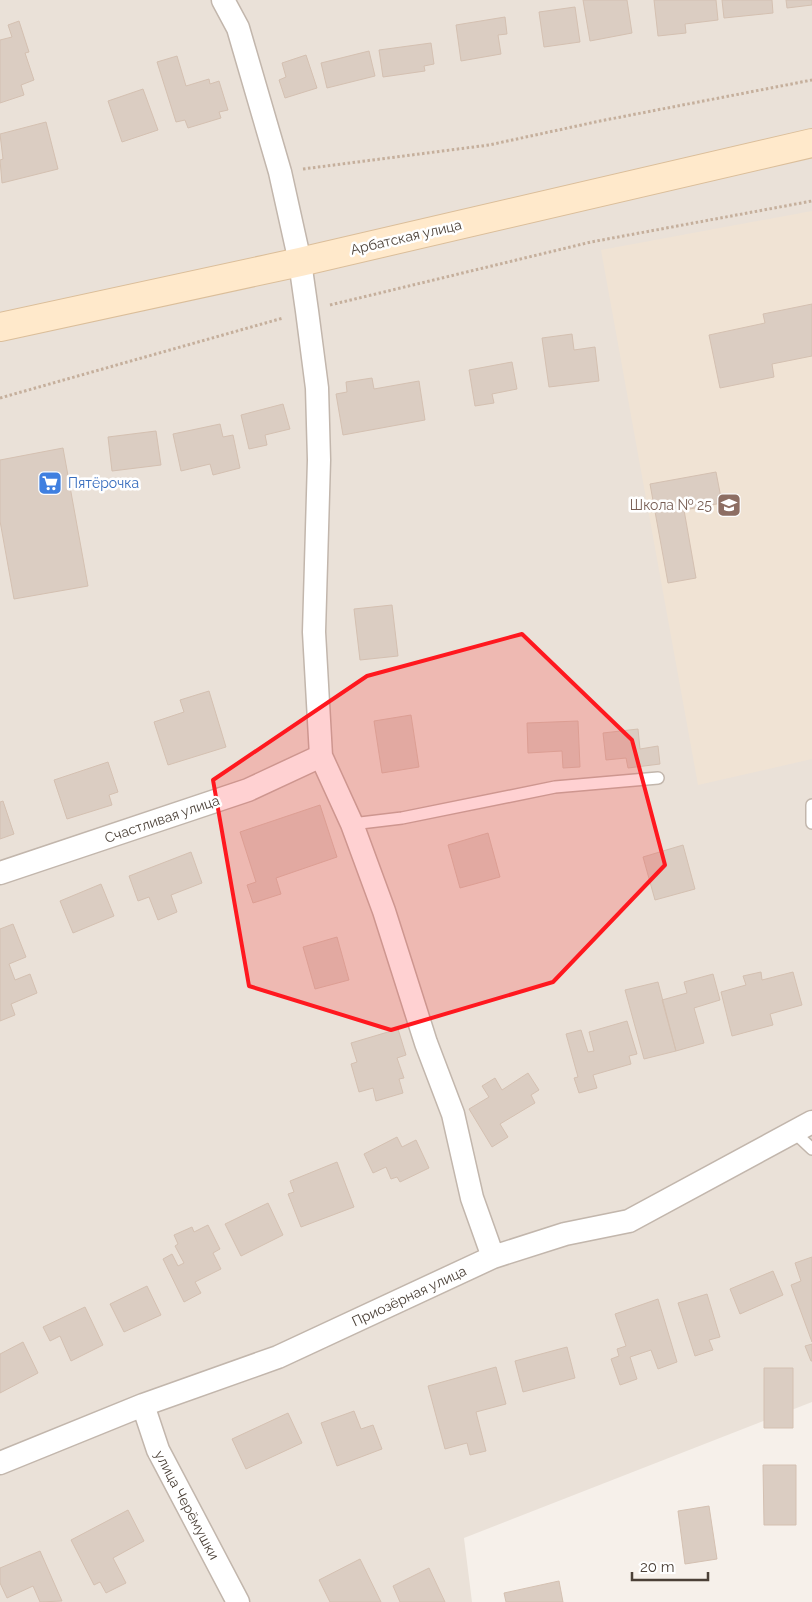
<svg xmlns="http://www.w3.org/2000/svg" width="812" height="1602" font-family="Raleway,sans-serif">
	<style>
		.residential { fill: #eae1d8 }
		.education { fill: #f0e3d4 }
		.building { fill: #dbcdc2; stroke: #d4c0b1 }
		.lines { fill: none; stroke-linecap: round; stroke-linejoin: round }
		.service-casing { stroke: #c2b6ac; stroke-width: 14 }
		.minor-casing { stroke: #c2b6ac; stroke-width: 25 }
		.secondary-casing { stroke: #dbbe9a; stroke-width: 30 }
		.path { stroke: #c5af9c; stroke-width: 3; stroke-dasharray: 2.5 2.5; stroke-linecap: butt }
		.service { stroke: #fff; stroke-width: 11 }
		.minor { stroke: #fff; stroke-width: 22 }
		.secondary { stroke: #ffe9cb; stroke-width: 28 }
		.marked { fill: #ff181f; fill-opacity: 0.2; stroke: #ff181f; stroke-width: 4; stroke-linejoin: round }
		.labels { text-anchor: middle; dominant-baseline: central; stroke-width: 5; stroke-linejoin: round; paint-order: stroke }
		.street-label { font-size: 14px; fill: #4b4037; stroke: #fff }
		.shop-label { font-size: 14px; fill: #366cbe; stroke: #fff; text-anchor: start }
		.education-label { font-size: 14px; fill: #785e54; stroke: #fff; text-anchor: end }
	</style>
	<rect width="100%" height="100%" fill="#f6f0ea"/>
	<path class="residential" d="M0 0H812V1402L464 1538 472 1602H0Z"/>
	<path class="education" d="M812 211V759L698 785 601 250Z"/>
	<path class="building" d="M583 0H627L632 33 590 41Z
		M654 0H716L718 20 685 24 686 33 658 36Z
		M722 0H772L773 13 724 18Z
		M786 0H812V5L787 8Z
		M575 7 580 42 544 47 539 12Z
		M505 17 507 34 498 35 501 54 461 61 456 25Z
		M19 21 29 52 25 53 34 80 21 85 24 95 0 103V40L12 37 8 25Z
		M431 43 434 64 424 66 425 71 383 77 379 50Z
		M369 51 375 76 327 88 321 63Z
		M306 55 317 88 285 98 279 80 286 77 282 63Z
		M177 56 186 86 209 79 210 84 219 81 228 110 219 112 221 118 188 128 185 120 176 122 157 62Z
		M143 89 158 130 122 142 108 101Z
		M46 122 58 169 2 183 0 160 3 159 0 134Z
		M812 304V356L772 364 774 377 720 388 709 335 765 323 763 314Z
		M572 334 574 350 595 347 599 381 549 387 542 338Z
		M512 362 517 389 492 394 494 403 475 406 469 370Z
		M372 378 374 389 419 381 425 420 343 435 336 394 347 392 346 382Z
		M283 404 290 429 265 435 267 445 249 449 241 415Z
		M220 424 223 437 233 435 240 468 213 475 210 464 181 471 173 434Z
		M156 431 161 465 112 471 108 437Z
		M63 448 88 586 14 599 0 521V460Z
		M716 472 722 503 684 510 696 578 668 583 650 484Z
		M392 605 398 656 360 660 354 609Z
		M209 691 226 747 168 765 154 722 184 712 180 700Z
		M411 715 419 767 382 773 374 721Z
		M578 721 580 767 563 768 562 751 528 753 527 723Z
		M638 729 640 749 658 746 660 764 628 768 626 758 606 760 603 733Z
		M108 762 118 792 109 795 112 805 67 819 54 780Z
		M3 801 14 834 0 839V802Z
		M320 805 337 857 276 878 281 894 253 903 247 885 256 882 240 832Z
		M488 833 500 877 460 888 448 845Z
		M683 845 695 889 655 900 643 857Z
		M191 852 202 883 171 895 177 912 158 920 149 897 138 901 129 876Z
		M101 884 114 916 73 933 60 901Z
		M13 924 26 957 9 964 15 980 30 974 37 993 11 1004 15 1015 0 1021V929Z
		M337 937 349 980 315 989 303 947Z
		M761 972 762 980 793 972 802 1005 770 1014 773 1025 732 1036 721 992 746 985 743 976Z
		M713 974 720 1000 694 1008 704 1043 676 1051 662 1000 687 993 684 982Z
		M658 982 676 1051 644 1059 625 990Z
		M627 1021 637 1054 629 1056 631 1064 593 1075 597 1088 579 1093 574 1078 578 1077 566 1034 581 1030 588 1052 594 1051 589 1032Z
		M398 1029 406 1055 397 1058 404 1078 399 1079 403 1093 376 1101 373 1088 359 1092 351 1064 357 1062 351 1043Z
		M528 1073 539 1090 531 1095 535 1103 500 1124 508 1137 492 1147 469 1109 489 1097 482 1086 495 1078 502 1090Z
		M397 1137 402 1147 416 1140 429 1168 400 1182 397 1177 391 1179 386 1167 373 1173 364 1154Z
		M337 1162 354 1207 301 1227 288 1194 294 1192 290 1181Z
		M268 1203 283 1235 241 1256 225 1224Z
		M208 1225 220 1249 213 1253 221 1269 195 1282 201 1293 184 1302 163 1259 172 1254 178 1266 184 1263 175 1246 178 1244 174 1235 192 1227 194 1232Z
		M812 1257V1342L791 1285 801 1281 795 1263Z
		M773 1271 783 1295 740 1314 730 1289Z
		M147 1286 161 1315 124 1332 110 1304Z
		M707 1294 720 1337 709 1340 713 1350 695 1356 678 1303Z
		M658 1299 677 1362 658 1369 651 1350 630 1357 637 1379 620 1385 611 1359 619 1356 617 1349 626 1346 615 1314Z
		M85 1307 103 1345 71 1361 60 1336 50 1341 43 1327Z
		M23 1342 38 1373 0 1393V1354Z
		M812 1344V1361H811L805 1346Z
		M567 1347 575 1378 523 1392 515 1361Z
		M496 1367 506 1404 476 1412 486 1451 470 1455 467 1443 445 1449 428 1386Z
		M764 1368H793V1428H764Z
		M354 1411 361 1429 373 1425 382 1449 337 1466 321 1423Z
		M288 1413 302 1443 246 1469 232 1439Z
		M763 1465H796V1525H764Z
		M709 1506 717 1559 685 1564 678 1511Z
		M128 1510 144 1541 113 1558 126 1583 106 1593 100 1582 94 1585 71 1540Z
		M40 1551 62 1601 40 1602 33 1586 7 1598 0 1583V1568Z
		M360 1559 381 1602H330L319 1580Z
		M429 1568 445 1602H400L393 1586Z
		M559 1581 563 1602H506L504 1593Z"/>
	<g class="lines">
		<g class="service-casing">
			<path id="service" d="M812 805V823
				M352 824 402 818 555 787 658 778
				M794 1132 812 1149"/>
		</g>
		<g class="minor-casing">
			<path id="minor" d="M223 0 238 28 280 172 300 262 307 311 317 388 319 460 314 632 321 756 352 824 384 911 426 1043 453 1114 472 1198 493 1257
				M0 873 248 790 321 756
				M143 1405 158 1450 238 1602
				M0 1463 143 1405 278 1357 493 1257 565 1234 629 1221 812 1122"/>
		</g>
		<g class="secondary-casing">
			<path id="secondary" d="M0 327 300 262 812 143"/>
		</g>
		<path class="path" d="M303 169 489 145 600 121 812 80
			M330 305 591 242 812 201
			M0 398 283 318"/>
		<use href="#service" class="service"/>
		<use href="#minor" class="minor"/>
		<use href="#secondary" class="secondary"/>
	</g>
	<path class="marked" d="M522 634 632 740 665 865 553 982 391 1030 249 986 213 780 367 676Z"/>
	<defs>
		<g id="supermarket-square" transform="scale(1.25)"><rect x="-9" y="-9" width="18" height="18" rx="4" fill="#3f7fe0" stroke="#fff"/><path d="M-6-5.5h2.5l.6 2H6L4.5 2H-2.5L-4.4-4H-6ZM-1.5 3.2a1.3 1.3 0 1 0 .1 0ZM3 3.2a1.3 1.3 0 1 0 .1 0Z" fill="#fff"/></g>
		<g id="school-square" transform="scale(1.25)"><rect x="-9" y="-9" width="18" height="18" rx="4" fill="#8d6e63" stroke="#fff"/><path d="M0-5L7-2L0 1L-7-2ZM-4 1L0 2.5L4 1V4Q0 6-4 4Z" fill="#fff"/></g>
	</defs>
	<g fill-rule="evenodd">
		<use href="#supermarket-square" x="50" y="483"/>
		<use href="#school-square" x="729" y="505"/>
	</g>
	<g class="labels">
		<g class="street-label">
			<text transform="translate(406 237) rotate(-13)">Арбатская улица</text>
			<text transform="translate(162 819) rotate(-19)">Счастливая улица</text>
			<text transform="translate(409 1296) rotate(-25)">Приозёрная улица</text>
			<text transform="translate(187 1505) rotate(62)">улица Черёмушки</text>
		</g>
		<g class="shop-label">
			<text x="68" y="483">Пятёрочка</text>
		</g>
		<g class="education-label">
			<text x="712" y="505">Школа № 25</text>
		</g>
	</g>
	<path d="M632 1572v8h76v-8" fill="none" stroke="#4b4037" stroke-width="2.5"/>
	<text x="640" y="1572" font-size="15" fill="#4b4037" stroke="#ffffff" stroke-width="4" paint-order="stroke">20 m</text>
</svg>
